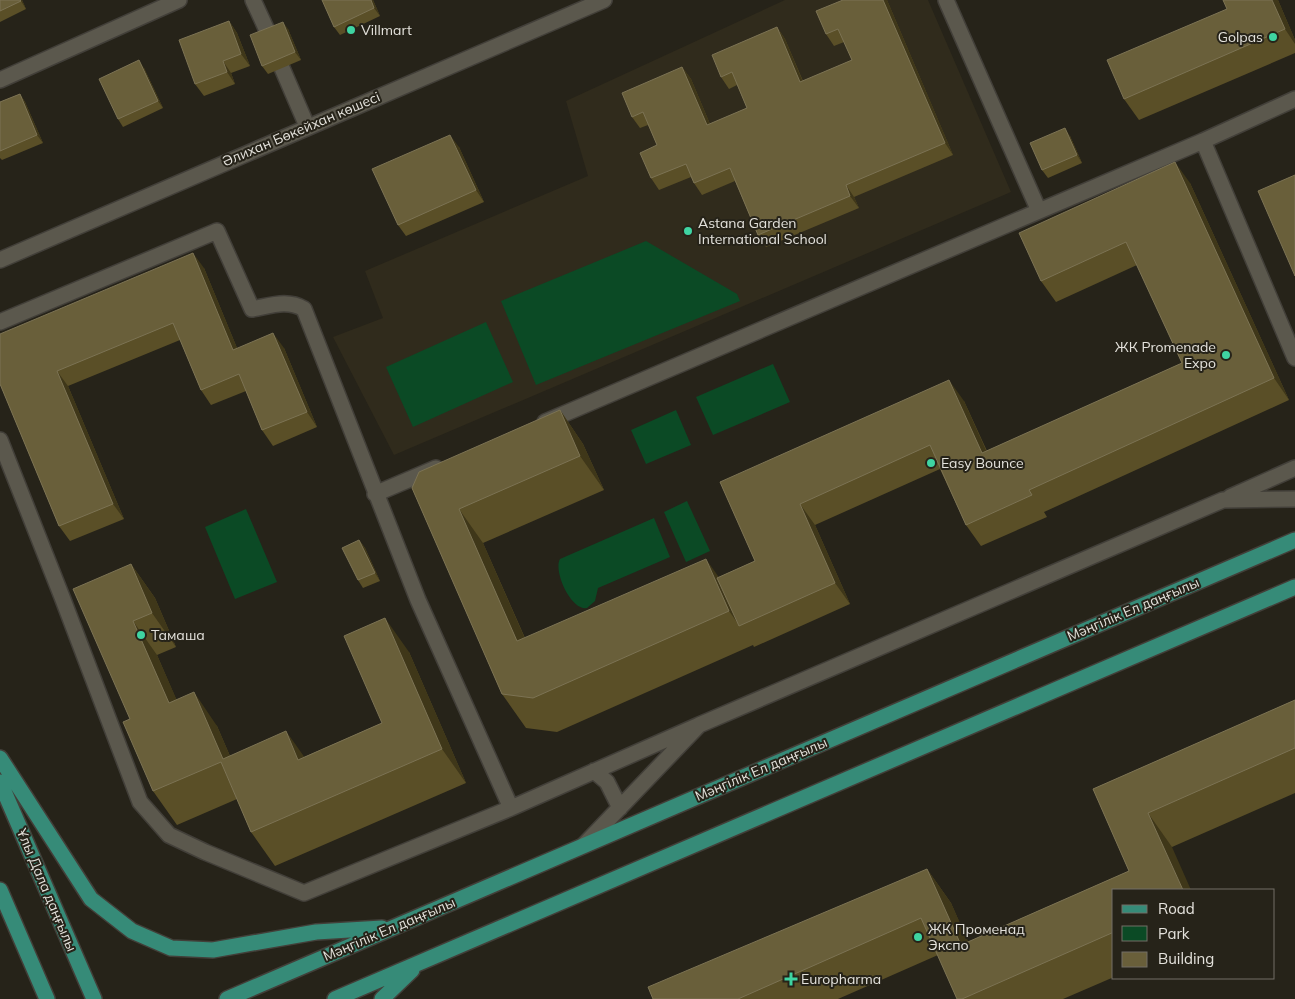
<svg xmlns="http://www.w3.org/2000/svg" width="1295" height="999" font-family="Mulish,sans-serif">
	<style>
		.built { fill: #302b1c }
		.green { fill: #0b4a25 }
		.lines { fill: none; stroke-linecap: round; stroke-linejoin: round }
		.minor-casing { stroke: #423f39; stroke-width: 18 }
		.major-casing { stroke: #423f39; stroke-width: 18 }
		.minor { stroke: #5b584d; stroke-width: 15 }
		.major { stroke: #368b78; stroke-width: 15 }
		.wall { fill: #5a4f27 }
		.shaded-wall { fill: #3f3719 }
		.building { fill: #695f3a; stroke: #7c7354 }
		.poi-dot { fill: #3fd4a2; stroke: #262319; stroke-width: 2 }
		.labels { text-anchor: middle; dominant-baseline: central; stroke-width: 4; stroke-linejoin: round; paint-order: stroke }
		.poi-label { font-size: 14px; fill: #e4e2dc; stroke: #262319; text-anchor: start }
		.street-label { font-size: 14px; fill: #e4e2dc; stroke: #262319 }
	</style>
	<rect width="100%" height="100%" fill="#262319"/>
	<path class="built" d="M785 0H928L1011 192 394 455 333 337 383 318 365 271 588 176 566 101Z"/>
	<path class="green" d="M646 241 737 294 740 301 536 385 501 301Z
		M486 322 513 382 413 427 386 367Z
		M773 364 790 402 713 435 696 397Z
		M676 410 691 445 646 464 631 430Z
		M687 501 710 551 686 562 664 512Z
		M246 509 277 582 235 599 205 527Z
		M654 518 670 557 598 588 595 601 587 608C571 611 553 571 560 559Z"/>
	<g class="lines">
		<g class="minor-casing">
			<path id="minor" d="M253 0 270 37
				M946 0 1039 211
				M282 68 307 126
				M0 80 179 0
				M1203 141 1295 99
				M0 260 604 0
				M0 322 217 231 252 309C270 306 287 299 304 309L418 600 511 808
				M545 422 1203 141 1295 358
				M0 440 62 597 140 802 169 835 205 852 304 893 511 808 699 725
				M375 494 436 468
				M1230 497 1295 468
				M594 771 607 782 620 808
				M584 845 699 725 1223 500 1295 499"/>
		</g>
		<g class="major-casing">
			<path id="major" d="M0 758 91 899 132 931 171 948 213 950 316 932 382 928
				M0 782 94 999
				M0 890 47 999
				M227 999 1295 540
				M335 999 1295 587
				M382 999 412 970"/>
		</g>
		<use href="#minor" class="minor"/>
		<use href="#major" class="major"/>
	</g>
	<path class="wall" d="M0 0H22L26 9 0 22Z
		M322 0H373L380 16 340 35 334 27Z
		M843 0H887L953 155 854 197 859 208 766 247 758 235 735 181 702 195 694 183 691 177 659 190 651 178 657 145 648 125 640 128 632 117 682 67 691 79 710 124 747 108 737 85 729 89 721 77 777 27 785 39 803 81 852 60 844 42 834 46 826 34Z
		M1278 0 1295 40V53L1139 120 1124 99Z
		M229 21 237 33 250 66 231 73 235 84 204 96 195 84Z
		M288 29 301 60 268 74 262 66Z
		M144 68 163 108 123 127 118 119Z
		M20 94 25 102 43 143 2 160 0 158V102Z
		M1070 136 1082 163 1048 178 1042 170Z
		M459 147 484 202 406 236 398 225Z
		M1190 183 1289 400 1044 512 1047 517 981 546 966 525 940 469 815 525 850 604 754 647 753 645 557 732 526 728 502 694 412 488 560 410 583 444 604 490 483 543 525 638 719 577 755 561 720 482 964 401 987 451 1182 363 1137 265 1056 302 1041 281Z
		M204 268 237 348H284L317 427 273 446 262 430 246 391 211 405 201 390 180 340 68 386 124 519 70 541 59 526 0 384Z
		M359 540 365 548 380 581 363 588 358 580Z
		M131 564 155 598 176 647 157 655 176 699 217 726 230 756 304 757 382 723 409 652 466 783 275 866 251 832 237 799 177 825 153 791 130 719Z
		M1295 700V793L1172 847 1114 890V977L1063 999H957L938 955 838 999H653L927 869 951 903 968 942 1129 871 1093 789Z"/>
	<path class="shaded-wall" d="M20 0H22L26 9 21 1Z
		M371 0H373L380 16 374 8Z
		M883 0H887L953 155 945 143Z
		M1272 0H1278L1295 40V44L1285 29Z
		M229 21 237 33 250 66 241 54Z
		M283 22 288 29 301 60 295 52Z
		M777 27 785 39 808 94 800 82Z
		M139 60 144 68 163 108 158 101Z
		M223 61 231 73 235 84 227 72Z
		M682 67 691 79 715 136 707 125Z
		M20 94 25 102 43 143 37 135Z
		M1065 128 1070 136 1082 163 1077 155Z
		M450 135 459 147 484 202 476 190Z
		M1175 162 1190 183 1289 400 1274 378Z
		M846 185 854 197 859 208 850 196Z
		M193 253 204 268 244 365 233 350Z
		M273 333 284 348 317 427 307 412Z
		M57 371 68 386 124 519 113 504Z
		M949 380 964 401 997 475 982 453Z
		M560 410 583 444 604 490 580 456Z
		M800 504 815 525 850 604 835 583Z
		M459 509 483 543 541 675 517 641Z
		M359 540 365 548 380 581 375 573Z
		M706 559 730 593 739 625 729 611Z
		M131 564 155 598 176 647 152 613Z
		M385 618 409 652 466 783 442 749Z
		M133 621 157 655 193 737 169 703Z
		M194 692 217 726 246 793 223 759Z
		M286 731 310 765 298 760Z
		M1148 813 1172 847 1191 890H1183Z
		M927 869 951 903 985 979 961 945Z"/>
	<path class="building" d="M0 0H20L21 1 0 11Z
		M322 0H371L374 8 334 27Z
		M843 0H883L945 143 846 185 850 196 758 235 730 168 694 183 686 164 651 178 640 153 657 145 643 112 632 117 622 93 682 67 707 125 747 108 732 72 721 77 712 55 777 27 800 82 852 60 838 29 826 34 816 11Z
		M1223 0H1272L1285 29 1124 99 1107 60 1227 9Z
		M229 21 241 54 223 61 227 72 195 84 179 40Z
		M283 22 295 52 262 66 250 35Z
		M139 60 158 101 118 119 99 79Z
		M20 94 37 135 0 151V102Z
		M1065 128 1077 155 1042 170 1030 143Z
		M450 135 476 190 398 225 372 169Z
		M1175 162 1274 378 1029 490 1032 495 966 525 930 445 800 504 835 583 739 626 717 578 755 561 720 482 949 380 982 453 1182 363 1126 242 1041 281 1019 233Z
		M1295 175V276L1258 191Z
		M193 253 233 350 273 333 307 412 262 430 239 374 201 390 173 323 57 371 113 504 59 526 0 384V334Z
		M560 410 580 456 459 509 517 641 706 559 729 611 533 698 502 694 412 488 419 472Z
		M359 540 375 573 358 580 342 548Z
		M131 564 152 613 133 621 169 703 194 692 223 759 286 731 298 760 382 723 344 636 385 618 442 749 251 832 221 762 153 791 123 722 130 719 73 589Z
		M1295 700V748L1148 813 1183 890H1114V932L962 999H957L921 918 738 999H653L648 987 927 869 961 945 1129 871 1093 789Z"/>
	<g class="poi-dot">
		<circle cx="351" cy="30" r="5"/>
		<circle cx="1273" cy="37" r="5"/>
		<circle cx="688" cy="231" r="5"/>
		<circle cx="1226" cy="355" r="5"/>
		<circle cx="931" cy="463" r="5"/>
		<circle cx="141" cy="635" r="5"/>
		<circle cx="918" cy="937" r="5"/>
		<path d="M788.5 971.5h5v5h5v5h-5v5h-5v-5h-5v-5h5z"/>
	</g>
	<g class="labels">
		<g class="poi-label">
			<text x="361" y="30">Villmart</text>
			<text x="1263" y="37" text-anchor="end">Golpas</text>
			<text x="698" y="223">Astana Garden<tspan x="698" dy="16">International School</tspan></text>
			<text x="1216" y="347" text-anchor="end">ЖК Promenade<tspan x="1216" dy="16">Expo</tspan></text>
			<text x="941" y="463">Easy Bounce</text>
			<text x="151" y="635">Тамаша</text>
			<text x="928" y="929">ЖК Променад<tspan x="928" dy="16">Экспо</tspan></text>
			<text x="801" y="979">Europharma</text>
		</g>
		<g class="street-label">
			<text transform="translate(301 129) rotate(-23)">Әлихан Бөкейхан көшесі</text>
			<text transform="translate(1133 609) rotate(-23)">Мәңгілік Ел даңғылы</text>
			<text transform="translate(761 769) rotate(-23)">Мәңгілік Ел даңғылы</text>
			<text transform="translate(47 890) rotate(67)">Ұлы Дала даңғылы</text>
			<text transform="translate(389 929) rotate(-23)">Мәңгілік Ел даңғылы</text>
		</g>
	</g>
	<rect x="1112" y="889" width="162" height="90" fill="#262319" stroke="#726f67"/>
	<rect x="1122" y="905" width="25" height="8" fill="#368b78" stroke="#726f67"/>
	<text x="1158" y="914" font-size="15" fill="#e4e2dc">Road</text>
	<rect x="1122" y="926" width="25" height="15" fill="#0b4a25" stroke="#726f67"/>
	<text x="1158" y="939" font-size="15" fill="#e4e2dc">Park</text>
	<rect x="1122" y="952" width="25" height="15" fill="#695f3a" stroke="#726f67"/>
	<text x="1158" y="964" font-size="15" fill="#e4e2dc">Building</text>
</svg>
